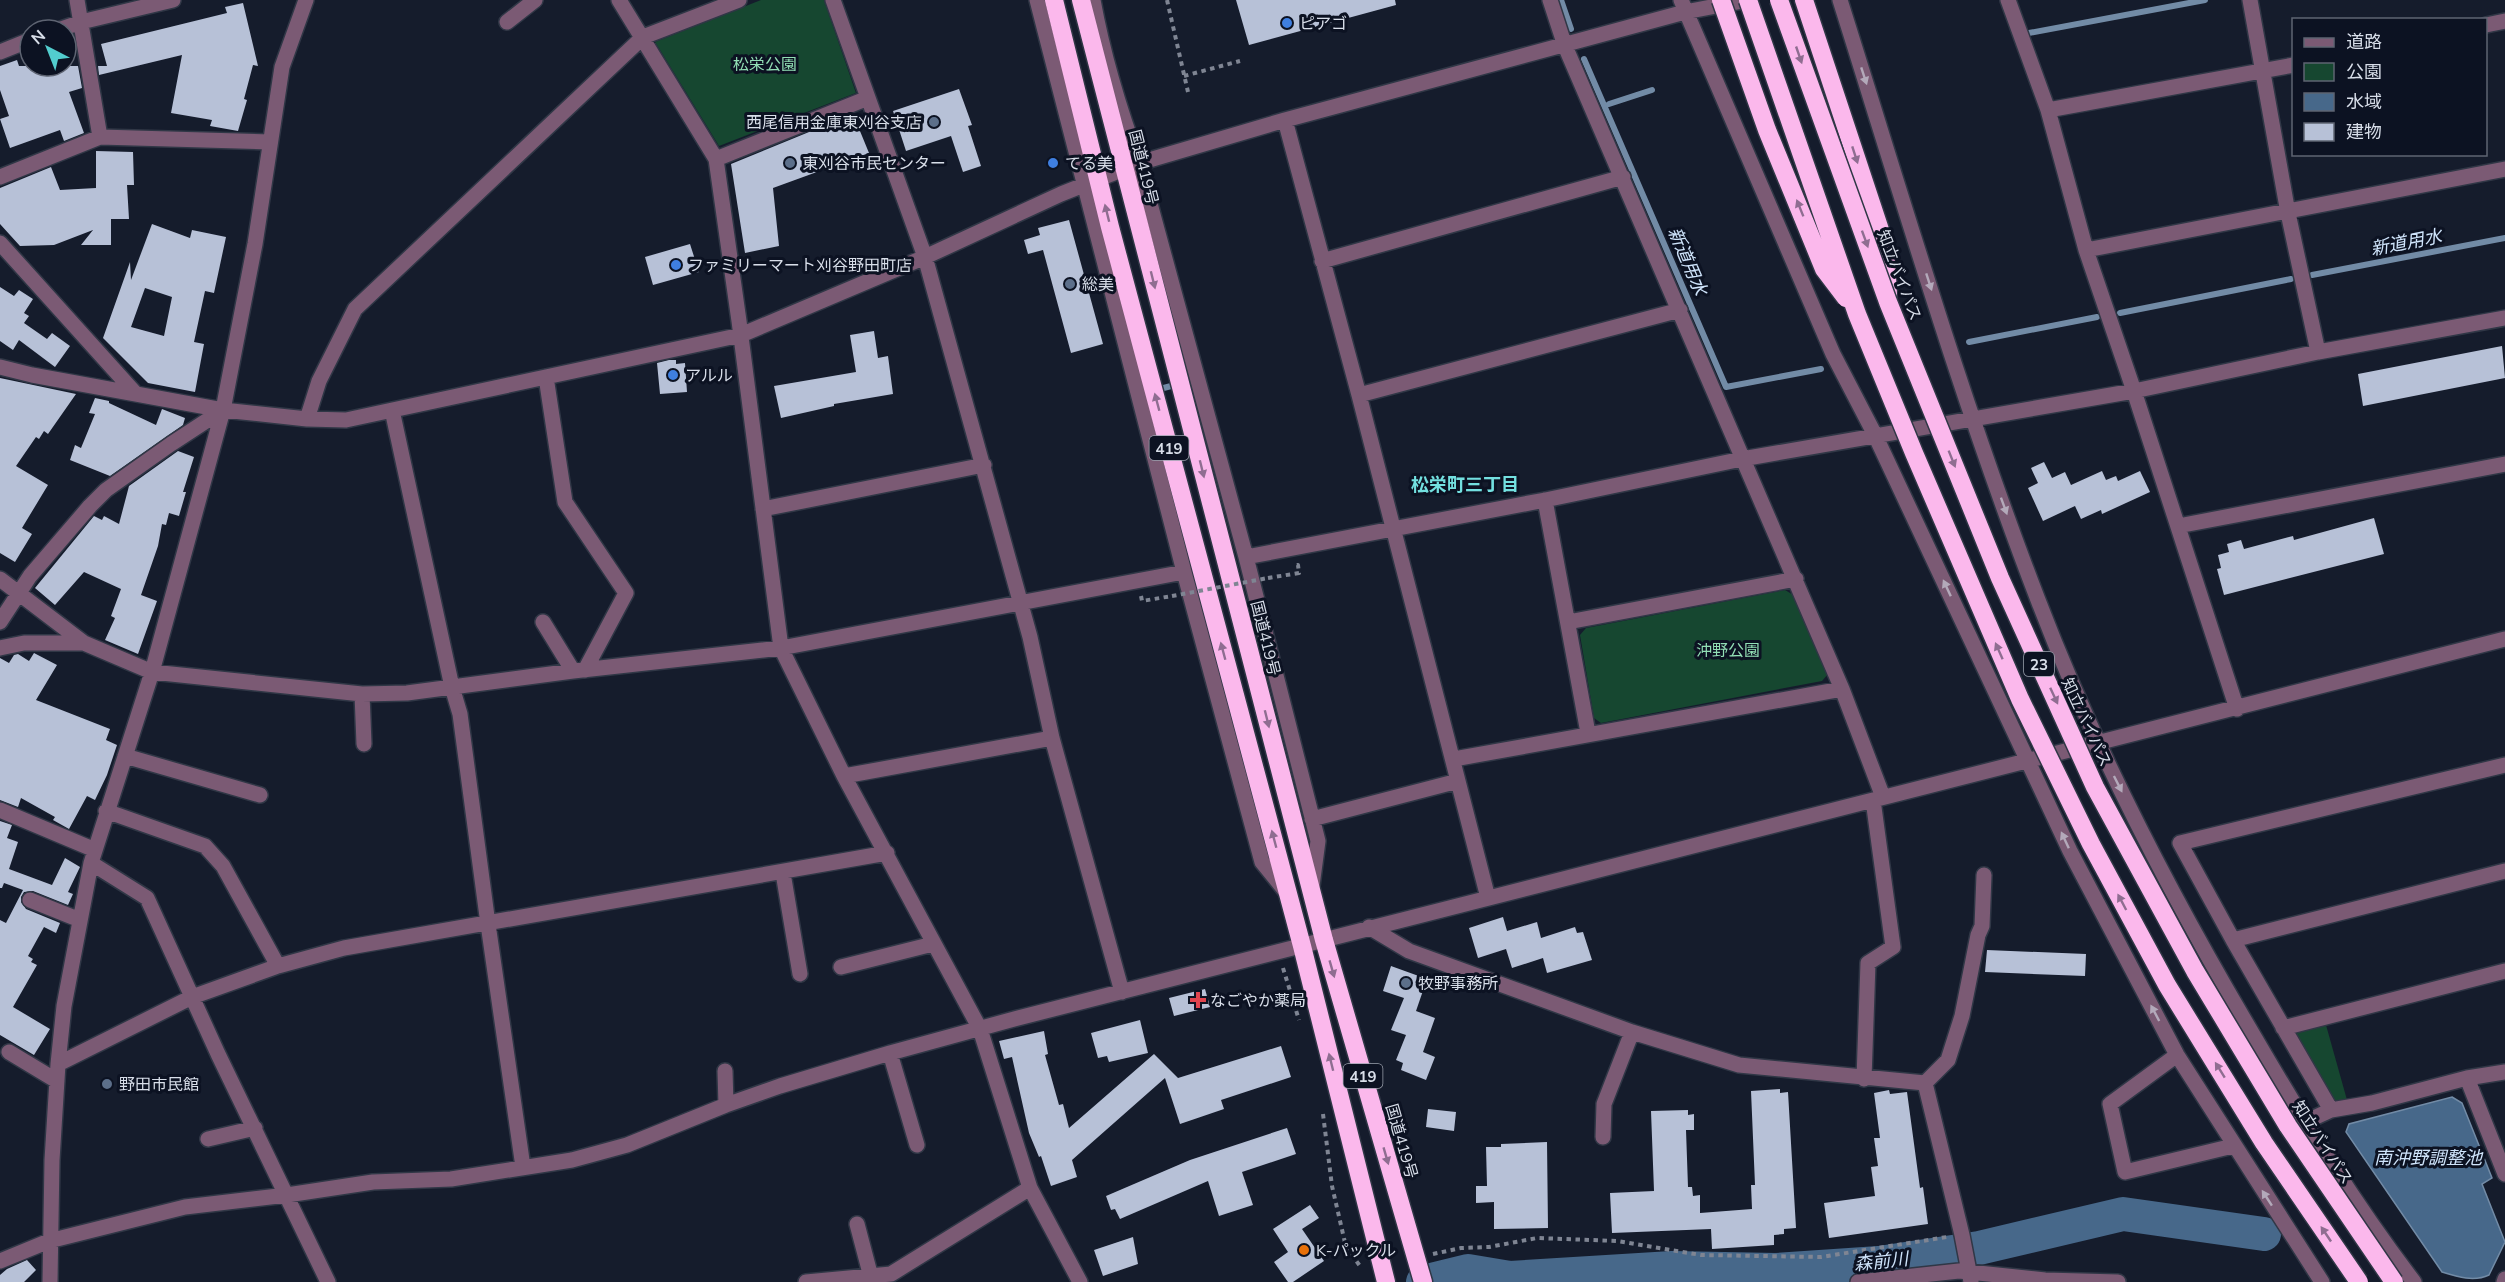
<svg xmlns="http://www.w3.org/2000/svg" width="2505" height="1282" font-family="Mulish,'Noto Sans JP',sans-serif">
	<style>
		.green { fill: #164730 }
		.water { fill: #47688a; stroke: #728ba6; stroke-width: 1.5 }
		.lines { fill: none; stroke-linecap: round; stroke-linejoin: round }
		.stream { stroke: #728ba6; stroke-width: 6 }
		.river { stroke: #47688a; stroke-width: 34 }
		.building { fill: #b7c1d7; fill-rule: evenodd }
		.minor-casing { stroke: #303746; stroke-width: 18 }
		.highway-casing { stroke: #303746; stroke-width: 21 }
		.path { stroke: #7f8593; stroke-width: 4; stroke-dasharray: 4.5 4.5; stroke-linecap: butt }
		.minor { stroke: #7b5a74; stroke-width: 15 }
		.highway { stroke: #fbb8ec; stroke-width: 18 }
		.highway-bridge-casing { stroke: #303746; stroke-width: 21; stroke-linecap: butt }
		.path-bridge { stroke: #7f8593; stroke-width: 4; stroke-dasharray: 4.5 4.5; stroke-linecap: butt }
		.highway-bridge { stroke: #fbb8ec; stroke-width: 18 }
		.oneway { fill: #8f6d91 }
		.oneway2 { fill: #b3a9ba }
		.shop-dot { fill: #3f7fe0; stroke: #0c1222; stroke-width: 2 }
		.service-dot { fill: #5c6f8a; stroke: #0c1222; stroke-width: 2 }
		.health-dot { fill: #e0444e; stroke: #0c1222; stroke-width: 2 }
		.food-dot { fill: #e8710a; stroke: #0c1222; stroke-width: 2 }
		.labels { text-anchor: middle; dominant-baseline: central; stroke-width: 6; stroke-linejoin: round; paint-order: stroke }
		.shield { fill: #0c1222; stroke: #9ba1ad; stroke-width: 1.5 }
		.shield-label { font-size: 15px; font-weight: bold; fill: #d8dee9 }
		.poi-label { font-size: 16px; fill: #d8dee9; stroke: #0c1222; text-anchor: start }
		.park-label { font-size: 16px; fill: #92dfb5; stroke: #0c1222 }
		.street-label { font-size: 16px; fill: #d8dee9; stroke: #0c1222 }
		.water-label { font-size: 18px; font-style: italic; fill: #cfe4fb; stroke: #0c1222 }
		.neighbourhood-label { font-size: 18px; font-weight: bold; fill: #73e0e0; stroke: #0c1222 }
	</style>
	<rect width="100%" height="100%" fill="#151c2c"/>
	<path class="green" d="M761 0H824L856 93 719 146 655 42Z
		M1785 590 1795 596 1828 674 1822 681 1601 723 1594 718 1580 635 1586 628Z
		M2326 1025 2347 1100 2336 1103 2295 1033Z"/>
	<path class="water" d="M2452 1097 2462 1103 2492 1178 2482 1184 2505 1242 2489 1275C2474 1282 2458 1277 2442 1272L2346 1132 2349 1124Z"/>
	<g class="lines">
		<path class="stream" d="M1561 0 1571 29
			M2029 33 2205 0
			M1584 59 1726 387 1821 369
			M1609 104 1652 90
			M2312 275 2505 238
			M2120 313 2291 279
			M1969 342 2097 317
			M1156 390 1190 381"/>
		<path class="river" d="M1423 1282 1468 1271 1510 1278 1672 1268 1776 1270 1879 1263 1979 1248 2123 1214 2264 1234"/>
	</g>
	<path class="building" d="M1236 0H1395L1396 5 1249 45Z
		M243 3 258 66 253 65 244 99 247 100 238 131 210 126 212 120 171 113 182 55 99 75 98 66H107L101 44 227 13 225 7Z
		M17 60 19 66H78L82 88 69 92 84 133 64 141 60 130 10 148 0 119 9 116 0 90V66Z
		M959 89 972 125 968 126 981 166 963 172 951 136 906 151 893 111Z
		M853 114 869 153 773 188 779 246 745 253 731 164Z
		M96 151 133 152 134 185H127L129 219H111V245H81L93 230 54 245 20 246 0 224V188L51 167 60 190 96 188Z
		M1069 220 1103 344 1071 353 1043 250 1028 254 1024 240 1040 235 1038 228Z
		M152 224 190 238 192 230 226 237 214 293 205 291 194 342 204 344 195 392 148 383 103 338 130 262 131 280ZM145 288 172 297 164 336 131 327Z
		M690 244 699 272 653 285 645 257Z
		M0 287 14 296 19 290 33 299 24 313 29 316 24 323 47 339 52 333 70 346 55 367 19 340 13 350 0 341Z
		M874 331 878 358 888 356 893 394 834 404V406L781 418 774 386 856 372 850 335Z
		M2502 346 2505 378 2363 406 2358 374Z
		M669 360H676V364L685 363 687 392 660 394 657 363Z
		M0 378 76 394 48 434 44 431 39 439 36 437 16 466 48 485 22 528 32 534 15 562 0 553Z
		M95 398 109 401V403L156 425 162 409 185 418 183 425 110 476 70 460 75 445 81 448 95 414 89 413Z
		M178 451 194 457 183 492H186L179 516 169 513 166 525 162 524 158 546 141 595 157 601 138 654 105 640 115 618 111 616 121 589 84 572 55 605 35 588 94 516 102 520 104 516 119 524 129 486Z
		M2044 462 2052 478 2065 472 2071 485 2102 471 2106 480 2116 476 2118 481 2140 471 2150 492 2102 514 2101 510 2081 519 2075 506 2043 521 2028 488 2038 483 2031 468Z
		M2374 518 2384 554 2224 595 2217 569 2221 568 2218 555 2229 552 2227 544 2241 540 2244 549 2293 536 2294 540Z
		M34 653 57 665 36 700 110 729 106 740 117 745 107 775 95 800 87 796 69 829 53 820 55 817 21 798 18 807 0 800V658L9 663 14 655 18 654 29 661Z
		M0 821 12 825 7 838 18 842 9 869 52 885 65 858 80 867 68 892 73 894 68 905 33 891 24 892 21 897V902L26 909 60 923 56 933 44 927 28 956 33 959 31 962 37 965 13 1007 50 1029 34 1055 0 1035V920L6 923 23 890 4 883 2 888H0Z
		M1503 917 1507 931 1537 922 1541 938 1575 927 1577 933 1583 932 1592 960 1547 973 1543 958 1512 968 1506 949 1478 958 1469 928Z
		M1987 950 2086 954 2085 976 1985 972Z
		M1391 966 1427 979 1416 1011 1435 1018 1423 1052 1435 1057 1426 1080 1401 1070 1403 1063 1396 1060 1406 1035 1391 1030 1404 998 1383 991Z
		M1205 989 1210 1007 1174 1016 1169 998Z
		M1140 1020 1148 1053 1109 1062 1107 1056 1098 1058 1091 1033Z
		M1044 1031 1048 1054 1045 1055 1059 1105 1063 1104 1069 1128 1154 1054 1178 1078 1281 1046 1291 1077 1221 1100 1224 1109 1180 1124 1165 1078 1072 1160 1077 1177 1051 1186 1041 1156 1039 1157 1029 1133 1012 1057 1004 1059 999 1041Z
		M1780 1089V1093L1788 1092 1796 1228 1784 1229V1234L1774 1235V1245L1712 1249 1711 1229 1612 1233 1610 1193 1654 1191 1651 1111 1688 1110V1115L1694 1114V1130H1686L1688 1187H1692L1693 1196 1700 1195V1213L1752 1209 1751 1185H1755L1751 1091Z
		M1889 1090 1890 1094 1907 1092 1920 1188 1923 1187 1928 1224 1829 1238 1824 1203 1875 1196 1871 1167 1878 1166 1874 1138H1880L1874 1093Z
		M1428 1109 1456 1112 1454 1131 1426 1127Z
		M1287 1128 1296 1154 1242 1172 1253 1205 1219 1216 1208 1181 1120 1219 1115 1209 1111 1210 1106 1196 1190 1160Z
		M1547 1142 1548 1228 1494 1229V1202L1476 1203V1186H1487L1486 1147H1501V1144Z
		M1310 1205 1319 1218 1302 1229 1324 1261 1293 1282H1288L1274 1262 1288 1252 1273 1229Z
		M1133 1237 1138 1264 1103 1276 1094 1250Z
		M27 1260 36 1270 24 1282H0V1275L7 1269Z"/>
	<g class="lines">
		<g class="minor-casing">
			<path id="minor" d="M77 0 100 137 270 142
				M619 0 716 159 739 321 781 648 844 776 980 1029 1030 1188 1080 1282
				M833 0 925 257 1030 637 1052 738 1122 992
				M1037 0 1184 572 1262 862 1287 893
				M1093 0C1103 55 1120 111 1139 163L1246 557 1318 841 1312 886
				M1550 0 1565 46 1842 689 1883 797
				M1681 0 1833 354 1875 435 2070 851 2177 1055 2322 1282
				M1840 0C1903 200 1962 403 2038 600 2096 752 2172 898 2255 1038 2304 1122 2355 1205 2414 1282
				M2008 0 2048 110 2086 250 2134 391 2237 709
				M2250 0 2288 213 2318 352
				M507 22 535 0
				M2486 25 2505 21
				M58 30 81 22 173 0
				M0 52 30 40
				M2048 110 2294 65
				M1285 120 1359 395 1488 898
				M716 159 868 98
				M0 177 100 137
				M0 243 136 394 223 410 152 672 91 863 64 1006 58 1064 52 1160 50 1282
				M2086 250 2505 169
				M1322 261 1623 177
				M0 367 32 375 136 394
				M546 377 565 502 626 593 585 670
				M1359 395 1680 310
				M223 410 255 244 282 67 306 0
				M392 410 452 687 460 714 488 924 523 1167
				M307 419 319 381 355 309 643 37 739 0
				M1545 500 1588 733
				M763 509 984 465
				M2178 526 2505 464
				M1246 557 1545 500 1742 459 2134 391 2318 352 2505 318
				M0 579 84 643 152 672 362 694 407 693 573 671 781 648 1184 572
				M0 622 30 576 90 506 106 490 171 444 223 410 307 419 346 420 741 335 925 257 1061 194 1139 163 1285 120 1685 12 1748 0
				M543 622 573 671
				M1568 622 1796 579
				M0 648 24 643H84
				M362 694 364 744
				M125 756 260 795
				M1454 759 1842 689
				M844 776 1052 738
				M0 810 95 850
				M106 811 205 846 223 866 278 966
				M1312 819 1458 781
				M91 863 147 898 218 1054 328 1282
				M783 873 800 974
				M30 900 80 920
				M1369 927 1409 951 1632 1032 1739 1065 1925 1083 1962 1235 1971 1282
				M2233 940 2180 843 2505 765
				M841 967 933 944
				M2283 1028 2505 971
				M9 1052 57 1081
				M890 1053 917 1145
				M2177 1055 2110 1104 2125 1172 2233 1146
				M58 1064 192 997 278 966 344 948 887 853
				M725 1071 726 1105
				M2467 1078 2505 1174
				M1864 1079 1868 963 1893 947 1873 800
				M1925 1083 1948 1060 1962 1016 1978 935 1982 926 1984 875
				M2331 1110 2233 940 2505 871
				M2305 1122 2331 1110 2372 1103 2467 1078 2505 1072
				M1603 1137 1604 1104 1632 1032
				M208 1139 255 1128
				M857 1224 871 1277
				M0 1261 49 1241 185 1207 287 1195 373 1182 451 1179 572 1160 627 1145 726 1105 780 1086 890 1053 1018 1018 2505 639
				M806 1282 891 1274 1030 1188
				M1858 1282 1959 1271 2045 1280 2118 1282
				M2504 1282 2505 1279"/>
		</g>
		<g class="highway-casing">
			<path id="highway" d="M1054 0 1110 227 1302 946 1386 1282
				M1081 0 1324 940 1423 1282
				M1804 0 1885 245 1888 294"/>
		</g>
		<path class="path" d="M1167 0 1188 92
			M1184 76 1240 61
			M1268 578 1299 573 1298 565 1295 566
			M1141 596 1142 601 1172 596
			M1283 968 1299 1020
			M1323 1114 1332 1186 1346 1247 1360 1266
			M1433 1254 1461 1248 1489 1247 1537 1238 1617 1241 1701 1255 1821 1257 1947 1237"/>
		<use href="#minor" class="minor"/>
		<use href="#highway" class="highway"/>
		<g class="highway-bridge-casing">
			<path id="highway-bridge" d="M1721 0 1767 130 1824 269 1846 298
				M1748 0 1857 314 1914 453 2020 699 2091 844 2167 985 2264 1143 2359 1282
				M1779 0 1888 302 2000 578 2095 787 2195 971 2288 1126 2394 1282"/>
		</g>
		<path class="path-bridge" d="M1172 596 1268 578"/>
		<use href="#highway-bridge" class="highway-bridge"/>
	</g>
	<defs><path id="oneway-solid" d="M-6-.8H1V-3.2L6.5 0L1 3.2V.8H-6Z" transform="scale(1.5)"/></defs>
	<g class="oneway">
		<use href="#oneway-solid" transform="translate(1799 55) rotate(71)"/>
		<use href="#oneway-solid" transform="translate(1855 155) rotate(72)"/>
		<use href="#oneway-solid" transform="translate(1800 208) rotate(-112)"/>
		<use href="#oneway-solid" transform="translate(1107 213) rotate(-104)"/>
		<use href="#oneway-solid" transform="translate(1865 239) rotate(70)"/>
		<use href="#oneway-solid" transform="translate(1153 280) rotate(76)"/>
		<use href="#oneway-solid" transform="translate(1157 402) rotate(-105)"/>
		<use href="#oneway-solid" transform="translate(1952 459) rotate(68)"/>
		<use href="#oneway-solid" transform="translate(1202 469) rotate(76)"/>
		<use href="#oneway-solid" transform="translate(1223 651) rotate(-105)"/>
		<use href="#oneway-solid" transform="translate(1999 651) rotate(-114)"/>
		<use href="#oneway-solid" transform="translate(2054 696) rotate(65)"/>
		<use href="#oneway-solid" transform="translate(1267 719) rotate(76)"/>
		<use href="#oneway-solid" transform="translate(1274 839) rotate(-105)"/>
		<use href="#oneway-solid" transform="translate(2122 902) rotate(-118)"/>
		<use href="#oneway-solid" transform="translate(1332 969) rotate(74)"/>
		<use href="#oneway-solid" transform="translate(1331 1062) rotate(-104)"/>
		<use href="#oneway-solid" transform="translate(2220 1070) rotate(-122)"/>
		<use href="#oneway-solid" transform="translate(1386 1156) rotate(74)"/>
		<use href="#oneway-solid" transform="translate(2326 1234) rotate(-124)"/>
	</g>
	<g class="oneway2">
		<use href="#oneway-solid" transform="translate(1864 76) rotate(72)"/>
		<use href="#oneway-solid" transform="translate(1929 282) rotate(72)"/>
		<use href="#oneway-solid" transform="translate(2004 506) rotate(70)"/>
		<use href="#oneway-solid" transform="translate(1947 588) rotate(-115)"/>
		<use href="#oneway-solid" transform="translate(2118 784) rotate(63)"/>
		<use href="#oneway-solid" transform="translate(2065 840) rotate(-115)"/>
		<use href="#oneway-solid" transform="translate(2155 1013) rotate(-118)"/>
		<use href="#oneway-solid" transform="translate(2267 1198) rotate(-123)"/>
	</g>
	<g class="shop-dot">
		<circle cx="1287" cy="23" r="6"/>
		<circle cx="1053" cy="163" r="6"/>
		<circle cx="676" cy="265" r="6"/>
		<circle cx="673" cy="375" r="6"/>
	</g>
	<g class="service-dot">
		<circle cx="934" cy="122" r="6"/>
		<circle cx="790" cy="163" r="6"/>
		<circle cx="1070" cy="284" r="6"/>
		<circle cx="1406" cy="983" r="6"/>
		<circle cx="107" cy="1084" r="6"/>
	</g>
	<path class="health-dot" d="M1195 991h6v6h6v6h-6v6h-6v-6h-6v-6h6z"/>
	<circle class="food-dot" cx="1304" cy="1250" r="6"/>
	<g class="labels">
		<g class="shield">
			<rect x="1149.5" y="436" width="39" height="24" rx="4.5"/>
			<rect x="2024" y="652" width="30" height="24" rx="4.5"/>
			<rect x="1343.5" y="1064" width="39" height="24" rx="4.5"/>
		</g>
		<g class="shield-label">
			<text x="1169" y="448">419</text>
			<text x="2039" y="664">23</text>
			<text x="1363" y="1076">419</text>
		</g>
		<g class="poi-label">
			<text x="1299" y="23">ピアゴ</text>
			<text x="922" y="122" text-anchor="end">西尾信用金庫東刈谷支店</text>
			<text x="802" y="163">東刈谷市民センター</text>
			<text x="1065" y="163">てる美</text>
			<text x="688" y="265">ファミリーマート刈谷野田町店</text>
			<text x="1082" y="284">総美</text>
			<text x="685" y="375">アルル</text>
			<text x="1418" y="983">牧野事務所</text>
			<text x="1210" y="1000">なごやか薬局</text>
			<text x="119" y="1084">野田市民館</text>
			<text x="1316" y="1250">K-パックル</text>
		</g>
		<g class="park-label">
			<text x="765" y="64">松栄公園</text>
			<text x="1728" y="650">沖野公園</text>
		</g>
		<g class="street-label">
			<text transform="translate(1144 167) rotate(76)">国道419号</text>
			<text transform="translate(1900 275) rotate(69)">知立バイパス</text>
			<text transform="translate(1266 638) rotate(76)">国道419号</text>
			<text transform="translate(2087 722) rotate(65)">知立バイパス</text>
			<text transform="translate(1402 1141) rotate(74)">国道419号</text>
			<text transform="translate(2323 1142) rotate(57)">知立バイパス</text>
		</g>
		<g class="water-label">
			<text transform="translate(2406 242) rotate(-11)">新道用水</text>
			<text transform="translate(1688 261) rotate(67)">新道用水</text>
			<text x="2428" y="1157">南沖野調整池</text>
			<text transform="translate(1881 1261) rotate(-6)">森前川</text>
		</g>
		<g class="neighbourhood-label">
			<text x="1465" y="484">松栄町三丁目</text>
		</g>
	</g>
	<rect x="2292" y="18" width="195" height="138" fill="#0c1222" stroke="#5e6472" stroke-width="1.5"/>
	<rect x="2304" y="38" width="30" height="9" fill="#7b5a74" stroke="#5e6472" stroke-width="1.5"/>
	<text x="2346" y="48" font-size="18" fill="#d8dee9">道路</text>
	<rect x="2304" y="63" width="30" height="18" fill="#164730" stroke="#5e6472" stroke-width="1.5"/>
	<text x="2346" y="78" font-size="18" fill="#d8dee9">公園</text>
	<rect x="2304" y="93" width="30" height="18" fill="#47688a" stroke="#5e6472" stroke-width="1.5"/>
	<text x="2346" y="108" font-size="18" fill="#d8dee9">水域</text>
	<rect x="2304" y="123" width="30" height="18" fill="#b7c1d7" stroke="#5e6472" stroke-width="1.5"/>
	<text x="2346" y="138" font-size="18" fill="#d8dee9">建物</text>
	<g transform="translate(48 48) rotate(318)"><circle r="28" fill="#0c1222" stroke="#5e6472" stroke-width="1.5"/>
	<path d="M0-4.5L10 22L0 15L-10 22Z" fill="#52cdce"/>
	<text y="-9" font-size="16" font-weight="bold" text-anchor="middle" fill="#d8dee9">N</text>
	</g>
</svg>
